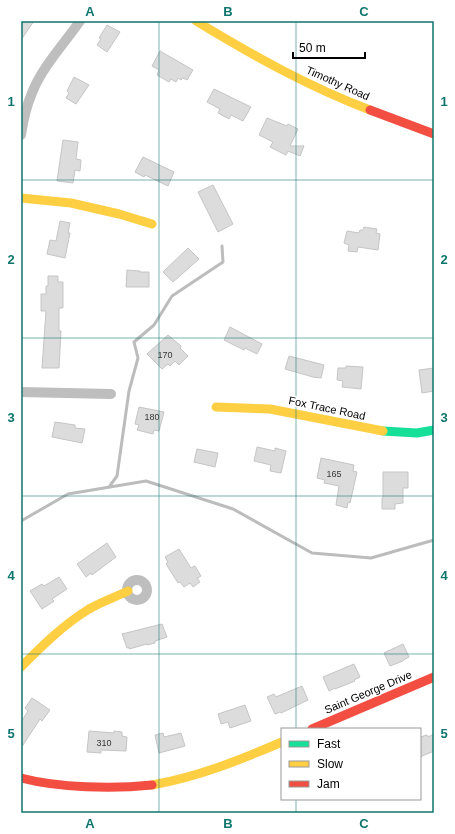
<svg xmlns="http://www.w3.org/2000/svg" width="455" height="834" font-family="Arial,sans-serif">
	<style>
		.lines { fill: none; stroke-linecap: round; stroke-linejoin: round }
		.stream { stroke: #bcbcbc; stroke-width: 3 }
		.building { fill: #dcdcdc; stroke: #c5c5c5 }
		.street { stroke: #bebebe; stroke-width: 10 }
		.fast { stroke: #16e098; stroke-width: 9 }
		.slow { stroke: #ffcf43; stroke-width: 9 }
		.jam { stroke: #f24e42; stroke-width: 9 }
		.grid { fill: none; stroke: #0f766e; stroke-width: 1; stroke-opacity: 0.55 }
		.labels { text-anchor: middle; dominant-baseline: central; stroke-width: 3; stroke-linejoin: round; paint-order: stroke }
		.number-label { font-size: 9px; fill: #373737 }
		.street-label { font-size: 11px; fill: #000; stroke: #fff }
		.neatline { fill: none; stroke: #0f766e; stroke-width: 1.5 }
		.grid-label { font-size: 13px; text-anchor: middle; font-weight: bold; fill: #0f766e }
	</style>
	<rect width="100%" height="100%" fill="#fff"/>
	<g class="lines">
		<path class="stream" d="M109 487 117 476 129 391 138 358 134 342 154 325 172 296 223 262 222 246
			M21 521 68 494 146 481 233 509 312 553 371 558 434 540"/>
	</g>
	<path class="building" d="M21 21H34L21 40Z
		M107 25 120 32 107 52 97 45 101 39 99 38Z
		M160 51 193 70 187 80 183 78 181 80 178 78 176 82 171 79 169 82 157 75 159 70 152 66Z
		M74 77 89 85 76 104 66 98 69 93 67 91Z
		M214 89 251 107 243 121 231 115 229 119 218 113 220 109 207 102Z
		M267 118 287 126 288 124 298 129 290 146H304L300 156 288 151 286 155 270 147 273 142 259 135Z
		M63 140 78 142 76 159 81 160 80 171 75 170 73 183 57 181Z
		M143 157 174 172 168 186 145 175 144 177 135 172Z
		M213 185 233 224 218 232 198 192Z
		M60 221 70 223 68 233H70L65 258 47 254 50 240 56 241Z
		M364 227 377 229 376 233 380 234 378 250 358 247 357 252 348 251 349 245 344 243 347 231 359 233 360 230H363Z
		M188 248 199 259 173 282 163 272Z
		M127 270 140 271V272H149V287H126Z
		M48 276H58V282H63V308H59V331H61L59 368H42L46 311H41V294H46V286H48Z
		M230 327 262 344 257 354 245 348 244 350 224 340Z
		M168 335 181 346 180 348 188 356 179 365 175 361 170 366 168 364 162 369 147 354Z
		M289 356 324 365 321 378 313 377 285 369Z
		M346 366 363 367 361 389 342 387 343 381 337 380 338 368H346Z
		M434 368V391L422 393 419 370Z
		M139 407 164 412 159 431 154 430 153 434 137 430 139 425 135 424Z
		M55 422 75 425V428L85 429 82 443 52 437Z
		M257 447 275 451V448L286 451 281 473 270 471 271 465 254 461Z
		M197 449 218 453 215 467 194 462Z
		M321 458 354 465 353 471 357 472 350 503 348 502 347 508 336 505 339 486 324 483 325 480 317 478Z
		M383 472H408V488H403V503L395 504V509H382V498H383Z
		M107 543 116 557 92 575 91 573 86 577 77 564Z
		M179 549 191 568 195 566 201 576 197 578 200 582 193 587 190 583 184 587 180 582 178 583 166 564 168 562 165 557Z
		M59 577 67 589 52 599 54 601 42 609 30 591 42 584 44 586Z
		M162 624 167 637 155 641V643L147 645V644L129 649V647L127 648 122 634Z
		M403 644 409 657 403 660V661L390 666 384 653Z
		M354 664 360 677 354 680 355 681 335 689V688L329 691 323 677Z
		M302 686 308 700 281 713 280 712 275 714 267 697 274 694 276 697Z
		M32 698 50 710 42 721 40 719 21 748V722L28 711 25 708Z
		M245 705 251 721 230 728 228 722 221 724 218 714Z
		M89 731 114 733V731L122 732V736L127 737 126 751 101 750V753L87 752Z
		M163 733 164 737 181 733 185 746 159 753 155 735Z
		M434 734V751L420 757V737L427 735 428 737Z"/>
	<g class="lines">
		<path class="street" d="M21 135C23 121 26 107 32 93 42 67 64 44 80 21
			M21 392 111 394
			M127 590a10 10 0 1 1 20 0a10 10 0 1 1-20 0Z"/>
		<path class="fast" d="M383 431 417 433 434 430"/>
		<path class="slow" d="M196 21C252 55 309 87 370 110
			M21 198 71 203 119 214 152 224
			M216 407 270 409 383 431
			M21 667C42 646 63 625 89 609 101 602 115 597 128 591
			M152 785C198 777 240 760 282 742"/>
		<path class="jam" d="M370 110 434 134
			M312 729 434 677
			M21 778C59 788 113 789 152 785"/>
	</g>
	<path class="grid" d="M159 21V813M296 21V729M21 180H434M21 338H434M21 496H434M21 654H434M296 799V813"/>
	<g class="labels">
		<g class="number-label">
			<text x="165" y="355">170</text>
			<text x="152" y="417">180</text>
			<text x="334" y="474">165</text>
			<text x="104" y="743">310</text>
		</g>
		<g class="street-label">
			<text transform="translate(338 83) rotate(24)">Timothy Road</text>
			<text transform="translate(327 408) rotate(12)">Fox Trace Road</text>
			<text transform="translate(368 692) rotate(-23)">Saint George Drive</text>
		</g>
	</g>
	<rect width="455" height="834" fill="none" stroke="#ffffff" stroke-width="44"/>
	<rect x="281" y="728" width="140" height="72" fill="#ffffff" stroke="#999999"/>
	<rect x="289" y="741" width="20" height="6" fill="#16e098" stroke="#999999"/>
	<text x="317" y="748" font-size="12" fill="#000000">Fast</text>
	<rect x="289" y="761" width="20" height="6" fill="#ffcf43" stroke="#999999"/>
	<text x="317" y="768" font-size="12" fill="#000000">Slow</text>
	<rect x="289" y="781" width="20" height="6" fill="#f24e42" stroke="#999999"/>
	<text x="317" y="788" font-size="12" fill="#000000">Jam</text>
	<path d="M293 52v6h72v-6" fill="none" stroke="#000000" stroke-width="2"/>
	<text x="299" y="52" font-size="12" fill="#000000" stroke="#ffffff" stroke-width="3" paint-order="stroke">50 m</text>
	<rect x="22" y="22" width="411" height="790" class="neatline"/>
	<g class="grid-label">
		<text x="90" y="16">A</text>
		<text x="228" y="16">B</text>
		<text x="364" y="16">C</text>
		<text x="11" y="106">1</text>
		<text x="444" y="106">1</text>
		<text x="11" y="264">2</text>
		<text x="444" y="264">2</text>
		<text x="11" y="422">3</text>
		<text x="444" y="422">3</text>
		<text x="11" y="580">4</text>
		<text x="444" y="580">4</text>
		<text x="11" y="738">5</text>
		<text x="444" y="738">5</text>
		<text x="90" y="828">A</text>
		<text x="228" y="828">B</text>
		<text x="364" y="828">C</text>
	</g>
</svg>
